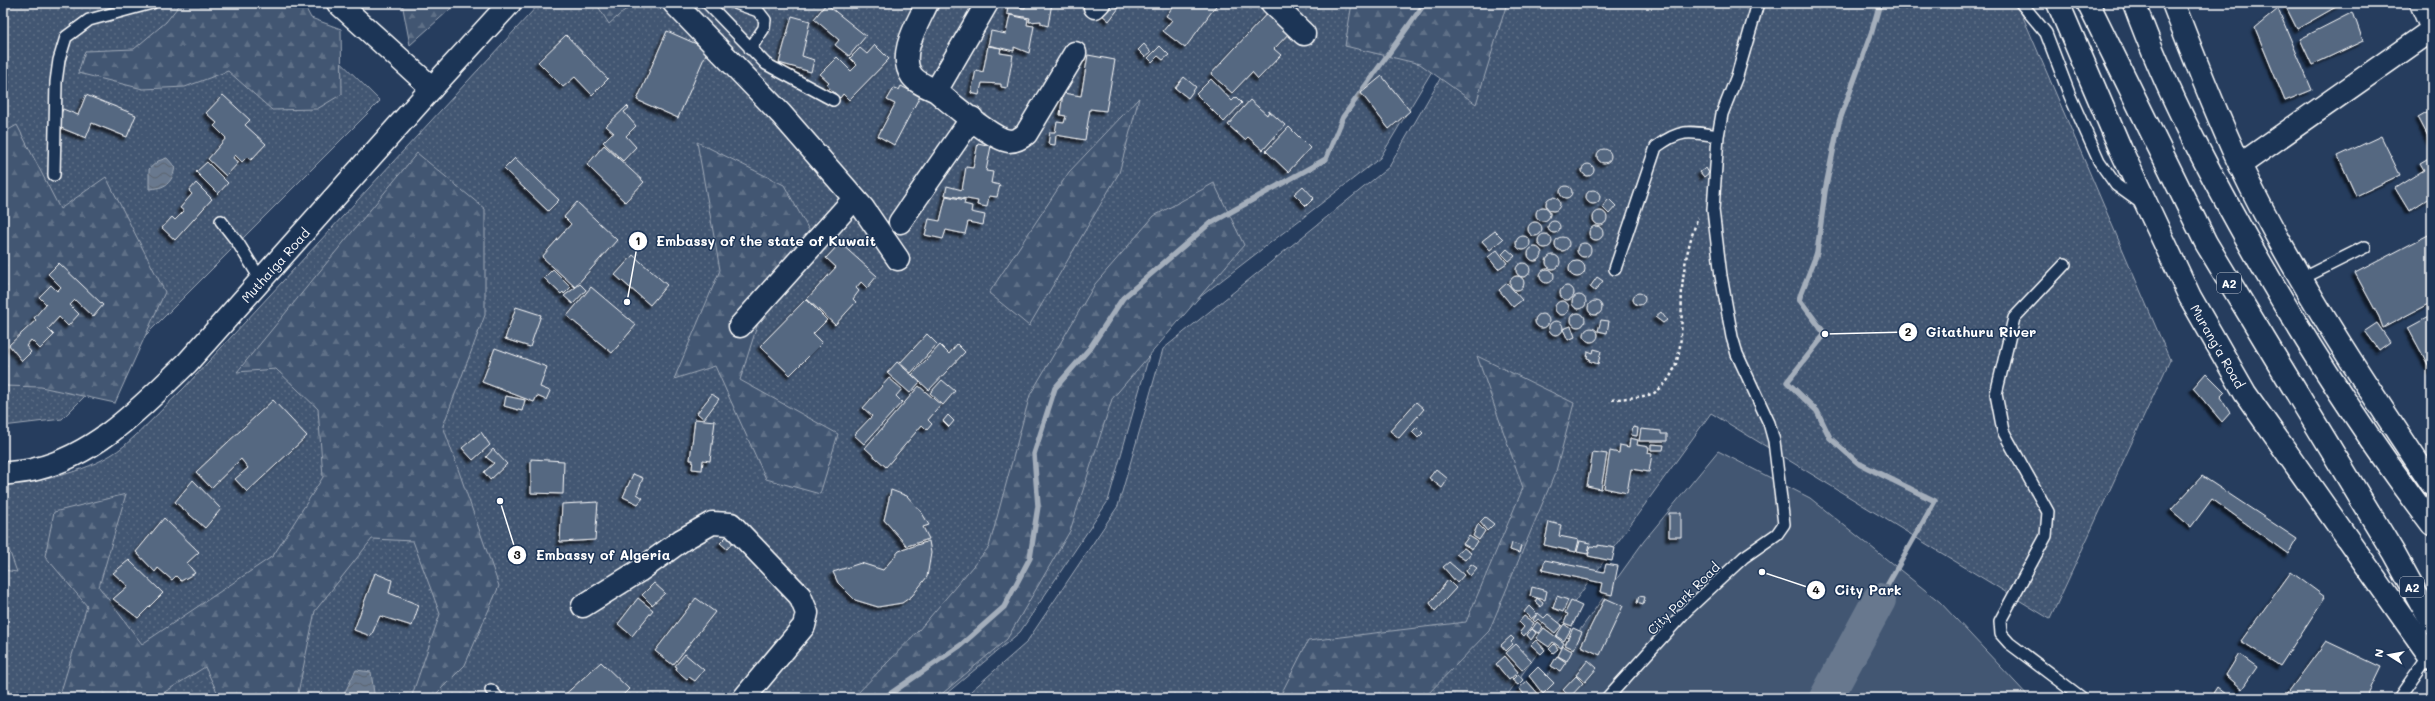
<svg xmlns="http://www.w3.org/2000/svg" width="2435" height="701" font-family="Mali,sans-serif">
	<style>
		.grass { fill: url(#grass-dots); stroke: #a0aab8 }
		.forest { fill: url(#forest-firs); stroke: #a0aab8 }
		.park { fill: #425672; stroke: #a0aab8 }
		.water { fill: url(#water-waves); stroke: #a4aebb }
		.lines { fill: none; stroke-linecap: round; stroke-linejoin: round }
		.stream { stroke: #a4aebb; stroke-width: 5.5 }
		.river { stroke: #67788e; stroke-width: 34 }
		.building { fill: #556781; stroke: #fff; filter: url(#shadow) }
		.service-casing { stroke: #fff; stroke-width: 14 }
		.minor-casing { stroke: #fff; stroke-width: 25 }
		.secondary-casing { stroke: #fff; stroke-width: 25 }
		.primary-casing { stroke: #fff; stroke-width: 25 }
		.trunk-casing { stroke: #fff; stroke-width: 25 }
		.path { stroke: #fff; stroke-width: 2.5; stroke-dasharray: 3 3; stroke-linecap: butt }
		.service { stroke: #1d3557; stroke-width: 11 }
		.minor { stroke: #1d3557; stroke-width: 22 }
		.secondary { stroke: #1d3557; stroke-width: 22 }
		.primary { stroke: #1d3557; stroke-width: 22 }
		.trunk { stroke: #1d3557; stroke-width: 22 }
		.labels { text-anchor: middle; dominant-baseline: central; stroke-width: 3; stroke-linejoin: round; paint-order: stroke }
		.shield { fill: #1d3557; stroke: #bbc2cd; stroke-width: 1 }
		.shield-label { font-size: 12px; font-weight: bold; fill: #fff }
		.street-label { font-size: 13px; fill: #fff; stroke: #1d3557 }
		.leader { fill: none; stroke: #fff; stroke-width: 1.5 }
		.callout-dot { fill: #fff; stroke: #1d3557; stroke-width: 1.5 }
		.mark-label { font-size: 12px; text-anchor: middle; font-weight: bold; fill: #111 }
		.callout-label { font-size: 14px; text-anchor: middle; font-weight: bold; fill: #fff; stroke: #1d3557; stroke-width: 3; stroke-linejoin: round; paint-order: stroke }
	</style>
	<defs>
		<pattern id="grass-dots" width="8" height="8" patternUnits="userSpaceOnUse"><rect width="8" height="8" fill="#425672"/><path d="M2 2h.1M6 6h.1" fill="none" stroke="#5e6f87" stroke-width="1.8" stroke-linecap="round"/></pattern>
		<pattern id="forest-firs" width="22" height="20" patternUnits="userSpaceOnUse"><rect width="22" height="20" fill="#425672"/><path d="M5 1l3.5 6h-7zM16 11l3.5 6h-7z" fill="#5e6f87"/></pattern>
		<pattern id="water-waves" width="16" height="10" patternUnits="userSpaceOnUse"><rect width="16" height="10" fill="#67788e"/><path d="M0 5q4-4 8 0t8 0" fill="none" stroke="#5a626d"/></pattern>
		<filter id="shadow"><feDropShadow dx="-3.5" dy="3.5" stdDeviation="1" flood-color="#0009"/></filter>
	</defs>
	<rect width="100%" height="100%" fill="#263d5e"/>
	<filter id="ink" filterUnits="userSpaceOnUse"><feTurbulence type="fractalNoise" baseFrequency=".025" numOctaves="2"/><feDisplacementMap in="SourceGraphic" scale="8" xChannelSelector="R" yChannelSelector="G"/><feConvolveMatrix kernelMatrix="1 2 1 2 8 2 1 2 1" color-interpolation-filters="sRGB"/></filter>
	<g filter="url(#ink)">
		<path class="grass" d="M3 3H281L380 101 62 419 3 426Z
			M540 3H1453L1438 61 1380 158 1156 331 1108 501 1020 632 941 698H3V486C43 481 91 472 124 446 145 428 164 407 184 388Z
			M1465 3H2017L2170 360 2050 619 1711 413 1505 698H963L1026 643 1118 506 1163 349 1389 167 1448 65Z"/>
		<path class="forest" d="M181 3H303L311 18 341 29 342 94 317 109 272 110 228 71 185 87 143 89 78 73 85 51 134 49 166 22Z
			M402 3H457L410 45Z
			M596 3H633L609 24Z
			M1352 3H1507L1476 104 1420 64 1345 46Z
			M1139 98 1119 173 1029 326 989 293 1069 172Z
			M17 125 60 209 106 177 165 292 115 403 41 387 3 386V133Z
			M697 142 784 185 814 239 762 310 740 380 838 434 820 494 766 479 715 366 674 379 720 270Z
			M417 153 485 209V315L443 426 499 586 465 665 432 698H411L440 614 413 541 372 539 315 611 297 698H220L205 667 155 698H59L87 606 45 556 54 512 126 494 99 587 142 644 273 556 323 477 318 409 276 369 237 372Z
			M1214 183 1244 245 1112 399 1070 531 1007 639 937 698H853L919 630 989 547 1030 395 1095 284 1154 216Z
			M1477 356 1574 403 1556 471 1489 631 1424 698H1279L1308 641 1466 622 1523 488Z
			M3 533 17 572 3 570Z"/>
		<path class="park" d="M1718 451 1810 498 1940 602 2030 698H1531L1644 541Z"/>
		<path class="water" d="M167 158 175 167C172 184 165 188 149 189V169L158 161Z
			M356 670 371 672 374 693 373 698H342Z"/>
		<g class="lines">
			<path class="stream" d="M1879 600 1935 501 1858 463 1830 438 1817 411 1787 382 1825 334 1799 299 1817 253 1825 191 1839 122 1872 31 1880 3
				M884 698 961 645 1004 607 1030 558 1038 506 1034 454 1055 388 1090 348 1123 298 1209 224 1326 159 1343 117 1425 3"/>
			<path class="river" d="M1826 698 1879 600"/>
		</g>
		<path class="building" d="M1026 3H1052L1048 26 1041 24V21L1029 22 1030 18 1007 14 1008 6 1025 8Z
			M1110 3 1119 8 1109 21 1101 14Z
			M1184 3H1218L1185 48 1163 31 1172 20 1166 16 1175 4 1180 7Z
			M2293 3H2343L2297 29 2286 7Z
			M826 4 866 36 849 56 835 45 839 40 814 19Z
			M1271 9 1293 29 1274 49 1281 55 1258 79 1252 72 1232 93 1211 74Z
			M2278 9 2312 90 2285 101 2255 28Z
			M2353 12 2363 41 2312 65 2300 39Z
			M1010 15 1028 19 1027 25 1034 26 1029 53 1014 47V51L988 45 991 31 1006 34Z
			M792 16 810 21 802 56 814 60 811 72 779 63Z
			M667 31 708 49 678 118 637 100Z
			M566 35 608 79 592 95 575 77 563 87 538 62Z
			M1144 44 1151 52 1145 57 1138 50Z
			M875 45 889 59 849 100 843 94 840 98 826 85 829 82 820 74 837 57 851 71 857 65 850 58 860 48 867 54Z
			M988 46 1001 48 1000 53 1013 55 1007 88 1001 87V84L982 83 979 95 971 93 976 70 983 72Z
			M1160 46 1169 55 1163 60 1158 56 1152 62 1148 58Z
			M1088 55 1115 60 1106 111 1090 109 1085 140 1056 135 1055 145 1048 144 1050 132H1055L1057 122 1064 123 1066 116 1060 115 1063 93 1081 96Z
			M1382 76 1410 111 1389 129 1361 93Z
			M1184 77 1196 87 1188 98 1175 88Z
			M1211 79 1232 101 1236 97 1242 103 1224 122 1196 94Z
			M901 86 920 96 894 145 878 136 895 104 887 100 894 88 899 90Z
			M86 95 136 115 127 137 92 123 86 138 56 126 63 109 78 115Z
			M223 95 250 120 245 125 266 144 251 160 247 157 242 162 235 155 233 158 239 162 226 176 208 159 226 138 214 126 217 123 206 113Z
			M1250 100 1267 115 1269 111 1285 125 1263 150 1248 137 1245 140 1228 125Z
			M627 106 629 108 624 112 636 126 626 136 636 147 623 161 603 142 612 133H614L606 126Z
			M2432 109V144L2418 117Z
			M1289 127 1310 148 1288 172 1266 151Z
			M2381 136 2400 175 2356 196 2338 156Z
			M978 143 991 146 986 171 993 172 991 183 1000 185 997 197 989 196 987 207 977 205 978 201 945 195 947 186 962 190 966 167 973 168Z
			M604 145 644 182 625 202 587 165Z
			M1597 156a7 7 0 1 1 14 0a7 7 0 1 1-14 0Z
			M2432 156V196L2409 211 2395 188 2424 170 2420 163Z
			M515 158 559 200 548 211 504 169Z
			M207 162 228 183 218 194 196 172Z
			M1582 170a6 6 0 1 1 12 0a6 6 0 1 1-12 0Z
			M1706 168 1709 173 1704 177 1700 172Z
			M196 183 212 199 175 240 162 228 172 217 175 220 184 211 180 208 192 194 189 191Z
			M1560 192a6 6 0 1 1 12 0a6 6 0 1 1-12 0Z
			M1303 186 1314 198 1306 206 1294 194Z
			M1586 197a7 7 0 1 1 14 0a7 7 0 1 1-14 0Z
			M946 196 965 200 964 204 972 206 971 212 985 215 983 225 968 222 965 234 946 230 943 239 925 235 929 219 940 221Z
			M1546 204a7 7 0 1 1 14 0a7 7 0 1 1-14 0Z
			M1609 199 1616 206 1609 214 1602 207Z
			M577 202 617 240 575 287 542 257 571 224 564 217Z
			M1536 214a7 7 0 1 1 14 0a7 7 0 1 1-14 0Z
			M1593 218a7 7 0 1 1 14 0a7 7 0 1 1-14 0Z
			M1548 227a6 6 0 1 1 12 0a6 6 0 1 1-12 0Z
			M1528 229a7 7 0 1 1 14 0a7 7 0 1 1-14 0Z
			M1589 233a7 7 0 1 1 14 0a7 7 0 1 1-14 0Z
			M1495 231 1503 239 1490 250 1482 241Z
			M2432 233V302L2383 328 2379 317 2355 273Z
			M1538 241a7 7 0 1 1 14 0a7 7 0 1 1-14 0Z
			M1516 243a7 7 0 1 1 14 0a7 7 0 1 1-14 0Z
			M1555 244a7 7 0 1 1 14 0a7 7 0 1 1-14 0Z
			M840 243 877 276 867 288 861 282 856 288 859 291 853 299 856 302 835 325 807 299 836 267 826 258Z
			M1577 250a7 7 0 1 1 14 0a7 7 0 1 1-14 0Z
			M1528 254a7 7 0 1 1 14 0a7 7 0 1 1-14 0Z
			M1507 249 1515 256 1509 261 1502 254Z
			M1497 250 1507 263 1498 269 1488 257Z
			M633 255 667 285 650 305 615 275Z
			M1546 262a7 7 0 1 1 14 0a7 7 0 1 1-14 0Z
			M1569 269a8 8 0 1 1 16 0a8 8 0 1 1-16 0Z
			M59 263 103 305 93 317 75 300 70 305 79 314 68 326 59 317 48 329 54 335 40 349 31 340 26 346 31 352 22 361 9 345 36 320 34 318 46 304 39 297 51 285 57 291 61 287 48 274Z
			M1516 270a7 7 0 1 1 14 0a7 7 0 1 1-14 0Z
			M553 269 571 287 564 294 563 292 561 294 544 278Z
			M1540 276a7 7 0 1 1 14 0a7 7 0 1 1-14 0Z
			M1510 283a7 7 0 1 1 14 0a7 7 0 1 1-14 0Z
			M1597 277 1603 281 1595 291 1590 287Z
			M1507 283 1522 300 1513 307 1499 290Z
			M580 284 586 290 573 304 564 296Z
			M1560 293a7 7 0 1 1 14 0a7 7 0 1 1-14 0Z
			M591 287 636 325 612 353 567 316Z
			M1633 299a6 6 0 1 1 12 0a6 6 0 1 1-12 0Z
			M1572 302a7 7 0 1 1 14 0a7 7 0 1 1-14 0Z
			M806 299 827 320 813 334 822 343 790 375 760 346Z
			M1555 308a7 7 0 1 1 14 0a7 7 0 1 1-14 0Z
			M1588 308a7 7 0 1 1 14 0a7 7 0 1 1-14 0Z
			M516 307 541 315 530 347 505 339Z
			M1661 312 1667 320 1663 323 1655 317Z
			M1571 320a7 7 0 1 1 14 0a7 7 0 1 1-14 0Z
			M1535 321a7 7 0 1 1 14 0a7 7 0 1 1-14 0Z
			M2432 315V372L2408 328Z
			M1601 320 1609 321 1607 333 1598 331Z
			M1549 328a7 7 0 1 1 14 0a7 7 0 1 1-14 0Z
			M2377 323 2390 342 2379 350 2365 331Z
			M1571 326 1575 337 1568 340 1563 329Z
			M1584 335a7 7 0 1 1 14 0a7 7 0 1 1-14 0Z
			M927 334 937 344 911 373 900 363Z
			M957 344 965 352 929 390 912 375 940 345 949 354Z
			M495 348 547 367 540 387 550 391 546 400 537 396 534 402 482 382Z
			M1594 349 1601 351 1598 364 1589 361 1590 359 1587 358 1588 351 1593 353Z
			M897 362 920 382 910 393 887 373Z
			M2206 373 2225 392 2220 397 2230 413 2222 422 2193 388Z
			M889 378 902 389 896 396 902 402 864 444 854 435 872 416 863 408Z
			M942 380 955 391 943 405 930 393Z
			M919 386 941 405 928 420 932 424 927 430 922 425 886 467 865 448Z
			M712 394 719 399 704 419 697 413Z
			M506 396 525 400 522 411 504 406Z
			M273 400 307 436 247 492 235 479 248 468 241 459 211 488 196 472Z
			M1416 402 1424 409 1399 438 1390 431Z
			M948 415 954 421 949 427 943 421Z
			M695 419 715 421 710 461 703 460 702 470 692 469 693 460H690Z
			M1417 427 1423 433 1418 438 1412 432Z
			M1633 427 1638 428 1637 436 1631 435Z
			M1641 429 1661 431V434H1667V441H1639Z
			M481 432 490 445 473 460 462 448Z
			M1630 438 1638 440 1637 445 1649 447 1648 453 1652 454 1649 472 1631 469 1627 493 1604 488 1610 451 1619 453 1620 445 1629 447Z
			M1651 444 1664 445 1663 450H1651Z
			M493 449 507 464 490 480 484 472 494 463 486 457Z
			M1593 452 1607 454 1601 489 1587 486Z
			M531 459 564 461 563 494 531 493Z
			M1436 469 1448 479 1442 488 1429 478Z
			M633 474 643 478 637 494 643 498 638 504 623 497Z
			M2202 476 2297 539 2288 554 2212 499 2191 527 2171 510Z
			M193 480 221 509 205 528 175 502Z
			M891 490 907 496 922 513 929 525 923 527 929 539 907 546 884 520Z
			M598 502 595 540 560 542 562 504Z
			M1669 513H1681V537H1669Z
			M1485 517 1494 524 1487 531 1480 522Z
			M164 518 199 552 187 563 195 573 181 581 176 576 172 580 158 568 155 572 136 552Z
			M1549 522 1561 525 1559 536 1579 540 1576 552 1544 545Z
			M1478 524 1485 531 1479 540 1473 536Z
			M727 536 734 541 727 549 720 543Z
			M1469 536 1477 541 1472 549 1463 544Z
			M929 541 931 553 927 577 912 596 902 603 878 607 855 600 838 583 833 572 861 563 883 570 899 551Z
			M1580 541 1590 543 1588 554 1577 552Z
			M1512 543 1521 546 1519 553 1510 550Z
			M1598 545 1615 548 1612 561 1588 556 1591 546 1598 547Z
			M1464 548 1471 553 1465 560 1456 554Z
			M129 560 163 593 138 618 113 599 128 586 113 573Z
			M1545 560 1604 572 1606 564 1618 566 1612 595 1600 592 1602 583 1542 570Z
			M1449 562 1464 575 1457 583 1443 567Z
			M1471 564 1477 568 1470 576 1466 571Z
			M2291 572 2325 597 2280 666 2241 641Z
			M375 573 392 580 389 593 419 605 412 626 380 616 371 636 354 630Z
			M1448 580 1456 588 1435 611 1430 603Z
			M654 583 665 593 652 605 642 595Z
			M1532 587 1547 591 1545 600 1530 596Z
			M1557 596 1568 600 1563 612 1553 608Z
			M1639 596 1645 597 1643 605 1637 603Z
			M638 598 653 610 632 636 618 624Z
			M696 598 715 612 673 665 655 651Z
			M1537 598 1543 603 1541 607 1535 602Z
			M1605 598 1623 606 1600 655 1581 646Z
			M1571 601 1582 606 1572 626 1564 623 1568 614 1565 613Z
			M1529 606 1537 614 1531 619 1524 612Z
			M1538 613 1544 618 1548 614 1562 625 1555 633 1538 619 1535 622 1533 620Z
			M1524 616 1534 623 1524 636 1520 632 1524 627 1519 622Z
			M1537 622 1543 627 1538 633 1532 629Z
			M1564 624 1571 629 1564 641 1556 636Z
			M1544 628 1564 643 1561 648 1553 642 1549 647 1536 638Z
			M1573 628 1582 632 1574 649 1565 645Z
			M1532 629 1536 633 1531 640 1527 635Z
			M1511 636 1514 639 1511 642 1513 644 1506 651 1501 645Z
			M1536 640 1545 650 1541 654 1531 645Z
			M2326 641 2381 667 2366 698H2284Z
			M1516 644 1532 661 1522 670 1506 653Z
			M1554 644 1558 649 1553 653 1549 649Z
			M1563 646 1572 651 1567 661 1558 656Z
			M685 654 704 670 695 681 689 677 687 679 676 670 677 667 675 666Z
			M2239 654 2257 667 2242 689 2226 675Z
			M1505 656 1518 672 1509 680 1496 664Z
			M1557 656 1566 662 1560 671 1551 666Z
			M1588 660 1597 668 1585 682 1576 675Z
			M601 662 629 689 620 698H561Z
			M1538 667 1554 683 1543 694 1529 676Z
			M1518 674 1523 680 1518 685 1512 680Z
			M1576 676 1583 683 1570 697 1563 690Z
			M1527 681 1542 698H1527L1519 688Z
			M2217 687 2231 698H2210Z
			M539 691 545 698H532Z"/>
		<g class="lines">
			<g class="service-casing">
				<path id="service" d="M707 3 766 64 833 100
					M735 3 758 11 765 20 764 28 750 49
					M2021 3 2046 33 2070 96 2099 161 2116 185 2141 203
					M54 175 56 82 59 60 66 37 89 20 152 3
					M221 221 238 243 261 280
					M2065 264 2014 318 1996 394 2003 431 2048 512 2046 536 2000 621 2001 634 2009 643 2082 698
					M1615 269 1656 147C1680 129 1689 131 1718 136
					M2301 279 2365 247
					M491 690 498 698
					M1607 698 1686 611 1744 557 1777 534 1784 524 1774 441 1769 423 1737 354 1732 337 1721 276 1713 210 1718 136 1722 114 1737 76 1758 3
					M2399 698 2429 655"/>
			</g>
			<g class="minor-casing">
				<path id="minor" d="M338 3 432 88
					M674 3 781 114 863 208 898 259
					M927 3C918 23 897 55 912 76 917 83 928 87 936 91L987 3
					M1272 3 1304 34
					M2421 3 2432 29
					M1095 7 1099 3
					M936 91C951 103 992 139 1009 141 1016 141 1021 138 1026 134L1075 53
					M2240 165 2432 30
					M900 222 972 118
					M740 326 854 199
					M583 606 639 571 682 540 712 523 731 524 800 596 807 613 804 626 744 698"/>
			</g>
			<g class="secondary-casing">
				<path id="secondary" d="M3 474C14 472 26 472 36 469 98 454 143 405 187 363L432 88 510 3"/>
			</g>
			<g class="primary-casing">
				<path id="primary" d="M2058 3 2121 150 2190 297 2245 393 2432 659
					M2173 3C2194 57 2215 112 2240 165 2294 277 2363 381 2432 484"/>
			</g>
			<g class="trunk-casing">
				<path id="trunk" d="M2088 3 2206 243 2393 552 2432 623
					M2134 3C2167 94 2213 180 2261 264 2313 354 2369 441 2432 524"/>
			</g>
			<path class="path" d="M1612 400C1622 398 1647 397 1654 393 1688 371 1680 323 1682 289 1684 264 1689 241 1698 218"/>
			<use href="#service" class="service"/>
			<use href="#minor" class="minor"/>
			<use href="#secondary" class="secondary"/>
			<use href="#primary" class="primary"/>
			<use href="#trunk" class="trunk"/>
		</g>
	</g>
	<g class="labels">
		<g class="shield">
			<rect x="2217" y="273" width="24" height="20" rx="3"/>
			<rect x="2400" y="577" width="24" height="20" rx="3"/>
		</g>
		<g class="shield-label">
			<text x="2229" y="283">A2</text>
			<text x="2412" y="587">A2</text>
		</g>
		<g class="street-label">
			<text transform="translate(275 265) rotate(-48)">Muthaiga Road</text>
			<text transform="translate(2218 346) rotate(60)">Murang'a Road</text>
			<text transform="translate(1683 598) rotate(-45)">City Park Road</text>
		</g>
	</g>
	<path class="leader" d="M627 302L638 241M1825 334L1908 332M500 501L517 555M1762 572L1816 590"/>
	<g class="callout-dot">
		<circle cx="627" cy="302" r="4"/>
		<circle cx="1825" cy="334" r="4"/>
		<circle cx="500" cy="501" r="4"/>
		<circle cx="1762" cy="572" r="4"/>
		<circle cx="638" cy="241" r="10"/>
		<circle cx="1908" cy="332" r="10"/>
		<circle cx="517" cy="555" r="10"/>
		<circle cx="1816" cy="590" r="10"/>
	</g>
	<g class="mark-label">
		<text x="638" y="245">1</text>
		<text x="1908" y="336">2</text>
		<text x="517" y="559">3</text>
		<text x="1816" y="594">4</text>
	</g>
	<g class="callout-label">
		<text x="766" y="246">Embassy of the state of Kuwait</text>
		<text x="1981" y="337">Gitathuru River</text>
		<text x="603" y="560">Embassy of Algeria</text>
		<text x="1868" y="595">City Park</text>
	</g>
	<rect width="2435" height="701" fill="none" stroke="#1d3557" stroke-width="16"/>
	<rect x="8" y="8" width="2419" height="685" fill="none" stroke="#fff" stroke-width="1.5" filter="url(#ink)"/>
	<g transform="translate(2389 655) rotate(281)" stroke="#1d3557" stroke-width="3" paint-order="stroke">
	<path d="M0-3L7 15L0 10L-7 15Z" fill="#ffffff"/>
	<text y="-6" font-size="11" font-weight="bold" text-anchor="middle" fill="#ffffff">N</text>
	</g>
</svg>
